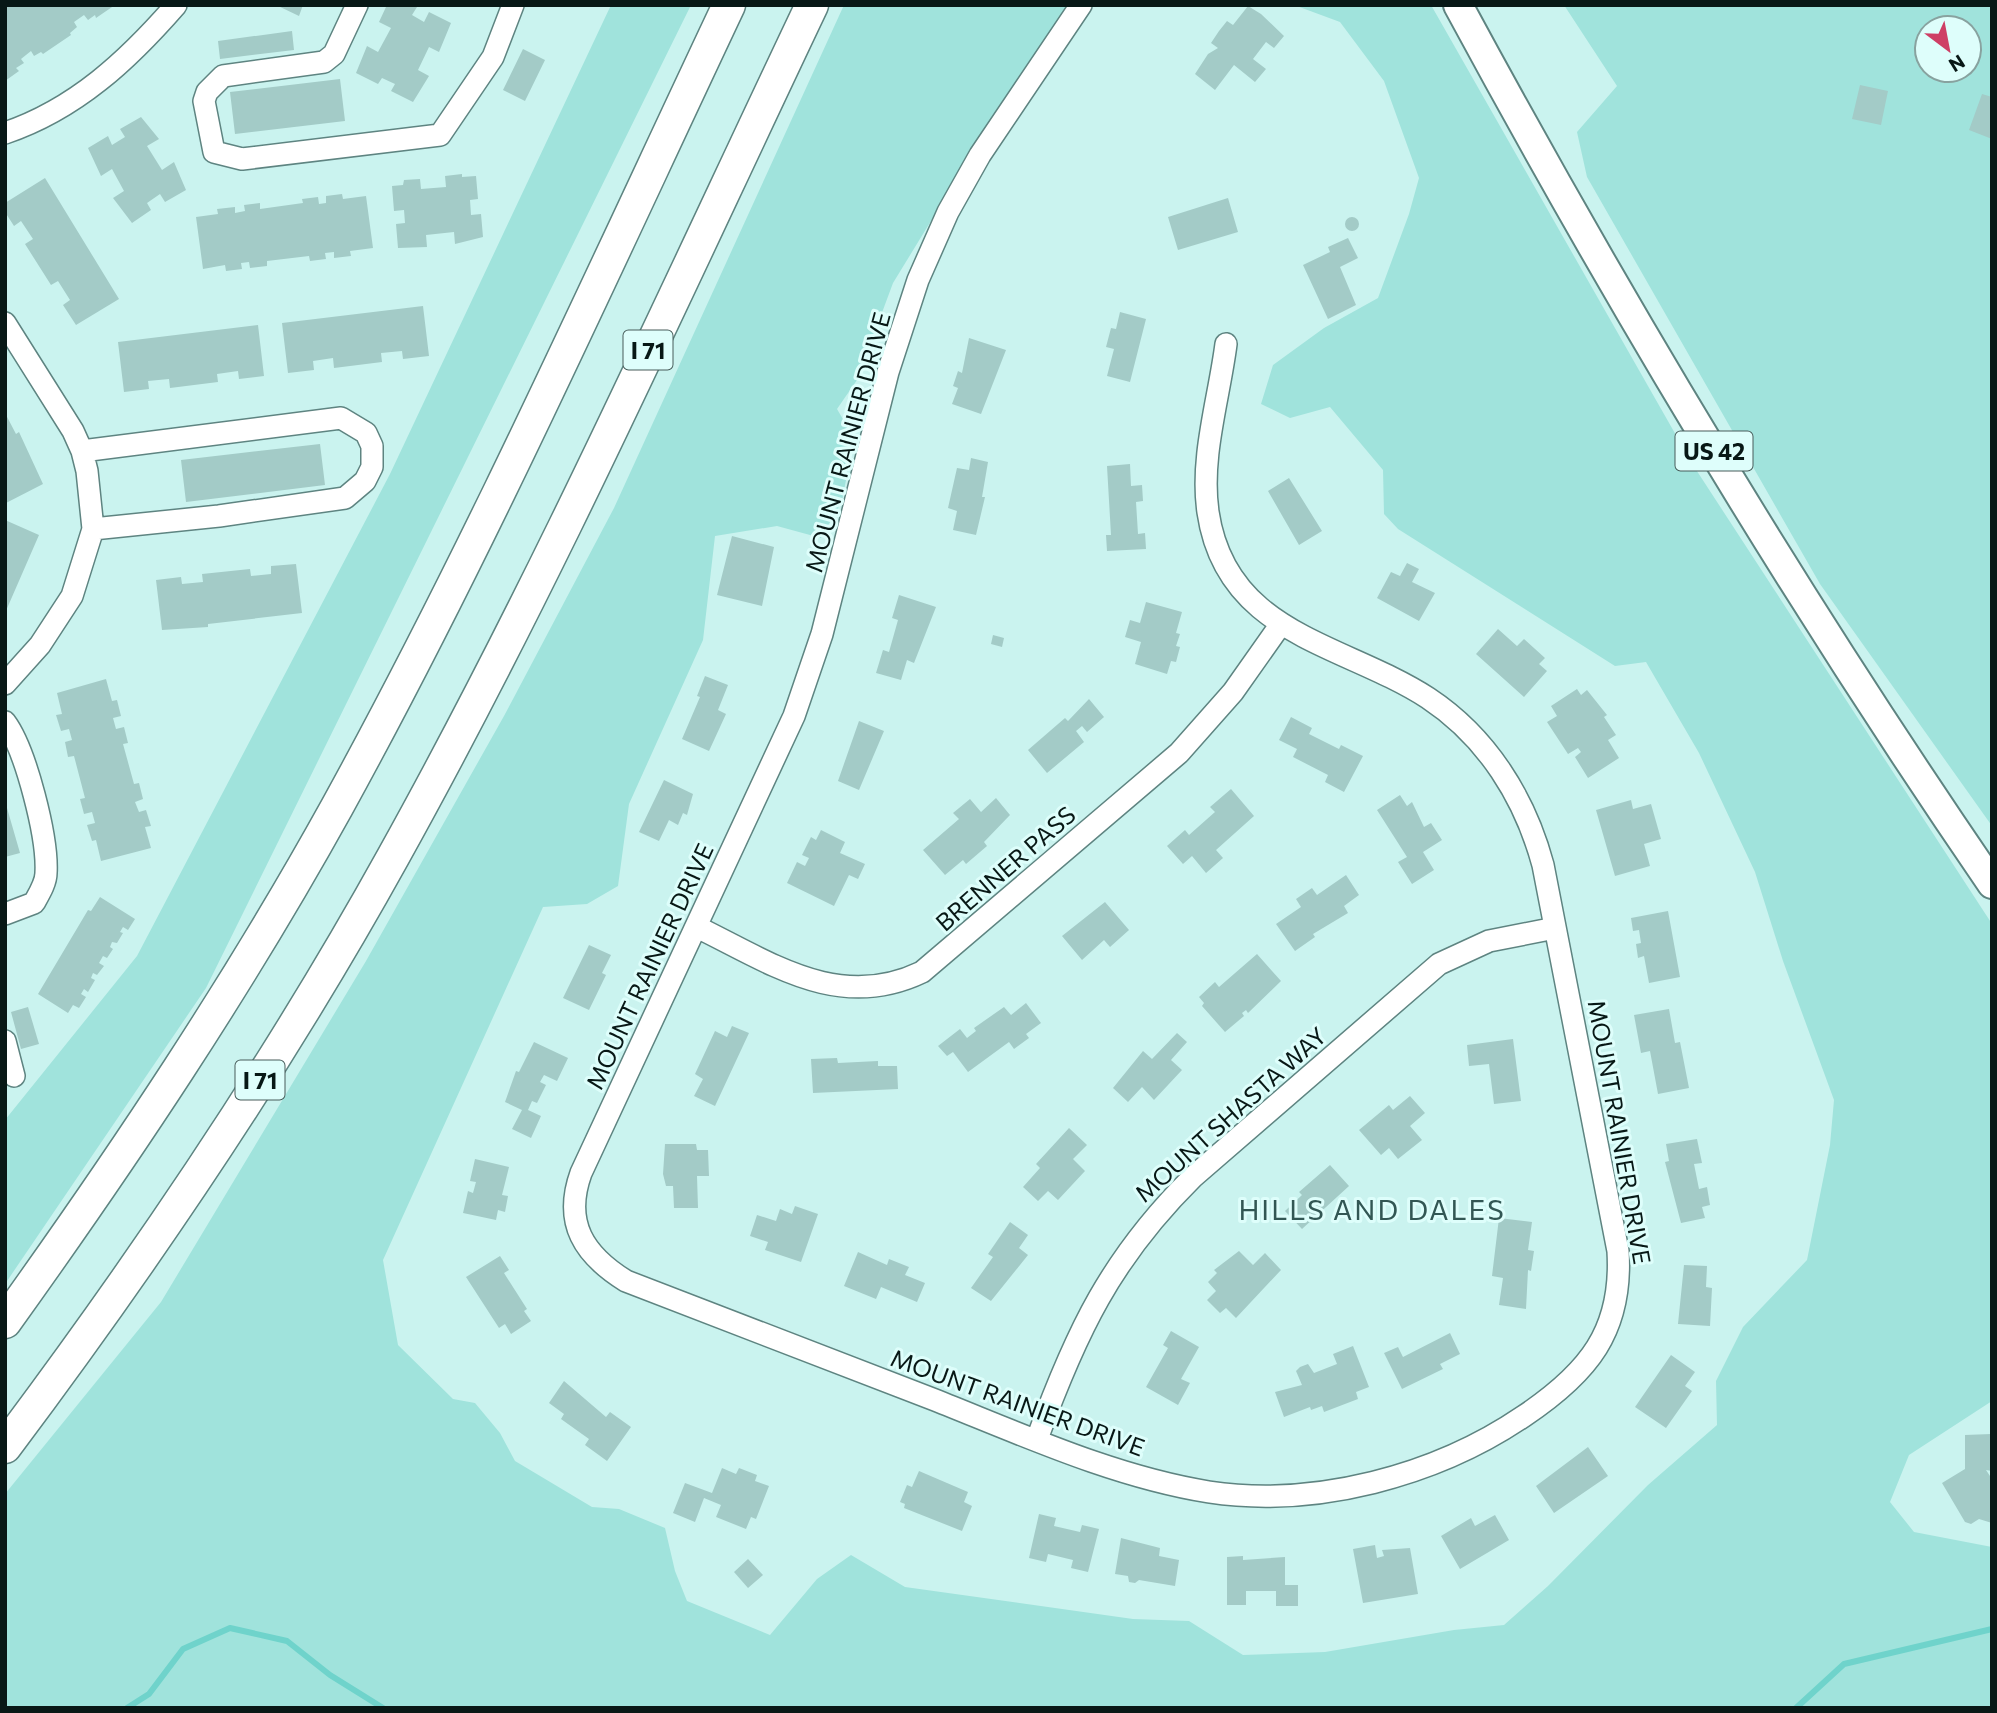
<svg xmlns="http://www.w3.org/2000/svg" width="1997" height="1713" font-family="Commissioner,sans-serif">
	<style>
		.green { fill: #a0e3dc; fill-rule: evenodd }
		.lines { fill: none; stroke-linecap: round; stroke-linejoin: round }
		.stream { stroke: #6fd3cb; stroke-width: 6 }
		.building { fill: #a3cbc7 }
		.minor-casing { stroke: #5e8481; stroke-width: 24 }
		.major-casing { stroke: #5e8481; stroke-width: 32 }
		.highway-casing { stroke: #5e8481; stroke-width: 35 }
		.minor { stroke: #fff; stroke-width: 21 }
		.major { stroke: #fff; stroke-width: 28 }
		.highway { stroke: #fff; stroke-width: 32 }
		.labels { text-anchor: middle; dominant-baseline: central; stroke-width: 6; stroke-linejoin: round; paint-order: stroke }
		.shield { fill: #defefb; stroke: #485d5b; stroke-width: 2 }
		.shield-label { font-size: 23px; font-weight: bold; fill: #081816 }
		.street-label { font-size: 24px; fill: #081816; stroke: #defefb }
		.quarter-label { font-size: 28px; letter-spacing: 2px; fill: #325754; stroke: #defefb }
	</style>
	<rect width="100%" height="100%" fill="#caf3ef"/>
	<path class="green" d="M611 5H691L206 988 5 1284V1120L137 956 390 474Z
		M844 5H1075L1024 69 893 283 857 380 837 409 854 438 842 501 821 538 777 526 715 536 703 640 629 804 618 886 587 904 543 907 383 1260 398 1345 453 1399 475 1403 500 1433 515 1461 592 1507 619 1509 665 1528 675 1571 687 1601 770 1635 817 1579 851 1555 905 1587 1133 1619 1189 1621 1243 1655 1325 1652 1454 1630 1504 1625 1548 1586 1648 1485 1717 1425 1716 1381 1743 1327 1807 1260 1830 1145 1834 1100 1783 961 1755 872 1699 753 1646 662 1615 666 1398 529 1384 514 1383 470 1330 407 1290 418 1261 404 1273 365 1324 328 1378 298 1409 214 1419 178 1384 81 1340 22 1294 5H1431L1693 465 1992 924V1401L1909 1455 1890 1502 1914 1532 1992 1547V1708H5V1494L161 1302 366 961 504 716 614 508Z
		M1564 5H1992V826L1820 584 1587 177 1577 132 1617 86ZM1927 28H1969V70H1927Z"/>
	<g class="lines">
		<path class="stream" d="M127 1708 149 1694 183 1649 230 1628 287 1641 330 1675 383 1708
			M1796 1708 1844 1664 1992 1629"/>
	</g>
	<path class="building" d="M5 5H115L96 18 95 15 88 20 84 15 74 22 77 27 70 33 71 35 43 54 41 52 34 56 31 51 21 59 24 63 16 68 19 71 5 81Z
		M276 5H303L299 16Z
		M391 5H413L417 7 412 15 424 22 429 12 451 23 439 52 429 47 418 70 429 76 413 102 391 91 395 84 382 78 378 84 356 73 367 46 378 52 391 28 379 22 386 7Z
		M1248 6 1261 14 1284 36 1274 48 1266 42 1253 59 1266 69 1255 82 1234 65 1215 90 1195 74 1208 54 1218 48 1211 43 1219 31 1227 21 1233 25Z
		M292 31 294 50 220 59 218 41Z
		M523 49 545 60 525 101 503 90Z
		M340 79 345 121 235 134 230 92Z
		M1860 85 1888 91 1881 125 1852 119Z
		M1982 94 1992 97V139L1969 130Z
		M141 117 159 139 147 146 162 170 174 162 186 190 165 202 160 194 147 203 151 210 132 223 113 198 124 191 112 169 101 176 88 148 108 136 112 145 125 137 120 129Z
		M462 174V177L476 176 478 199 470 200 471 215 481 214 483 237 455 244 454 232 426 235 427 247 398 248 396 224 405 223 404 210 394 211 392 186 403 185 404 180 420 179 421 189 446 187 445 176Z
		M45 178 119 299 76 325 63 305 70 300 58 281 51 285 25 244 33 239 21 221 14 226 5 212V203Z
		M342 194 343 199 366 196 373 248 350 251 351 256 334 258V252L325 253 326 259 310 261 309 256 267 261V266L250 268 249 262 241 263 242 269 226 271 225 265 203 269 196 217 218 214 217 209 235 207V213L245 211 244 205 260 203V209L303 203 302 199 318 197 319 204 326 203V196Z
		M1228 198 1238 232 1178 250 1168 217Z
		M1345 224a7 7 0 1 1 14 0a7 7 0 1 1-14 0Z
		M1348 238 1358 258 1340 267 1356 305 1328 319 1303 265 1330 252 1328 247Z
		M423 306 429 356 403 359 402 351 381 353 382 362 334 368 333 358 313 361 314 370 288 373 282 323Z
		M1120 312 1146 319 1130 382 1107 376 1114 349 1106 347 1111 328 1116 329Z
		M258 325 264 376 239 379 238 371 217 374 218 382 170 388 169 379 148 381 149 389 124 392 118 342Z
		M969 338 1006 350 981 414 952 404 958 388 953 386 958 371 962 373Z
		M5 413 16 434 19 432 43 484 6 503Z
		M320 444 325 485 186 502 181 460Z
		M971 458 988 462 982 497H985L976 535 953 530 957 511 948 508 957 468 969 470Z
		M1130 464 1131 486 1142 485 1143 501 1136 502 1138 534 1145 533 1146 549 1107 551 1106 535H1111L1107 466Z
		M1289 478 1322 531 1299 545 1268 491Z
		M5 520 39 535 5 613Z
		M732 536 774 547 762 606 717 595Z
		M1407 563 1419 569 1412 582 1435 593 1419 621 1377 598 1391 572 1400 576Z
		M296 564 302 613 208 624V627L162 630 156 580 181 577 182 584 203 582 202 574 250 569 251 576 271 574V566Z
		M899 595 936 607 914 663 907 660 901 680 876 673 883 650 889 652 898 620 892 618Z
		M1146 602 1182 612 1176 633 1180 634 1176 646 1180 647 1176 662 1171 661 1167 674 1135 664 1141 642 1125 637 1130 620 1140 623Z
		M1498 629 1517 646 1524 639 1545 658 1539 664 1547 671 1524 697 1476 654Z
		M993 635 1004 638 1002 647 991 644Z
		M705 676 728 685 718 710 726 714 709 751 682 739 700 697 697 696Z
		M106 679 112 701 117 700 121 716 113 718 116 729 124 727 128 743 123 744 134 784 139 783 143 799 135 802 139 812 146 810 151 826 145 827 151 848 101 861 96 840 92 841 87 825 95 823 92 812 84 814 80 799 85 798 74 756 68 757 65 742 72 740 69 729 61 731 56 715 62 714 57 693Z
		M1577 689 1581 695 1587 690 1607 715 1604 717 1616 735 1608 740 1619 758 1588 778 1575 757 1581 752 1578 748 1568 754 1547 722 1557 716 1551 706Z
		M1089 699 1104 717 1087 732 1082 726 1076 731 1084 742 1047 773 1028 750 1065 718 1068 721Z
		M1291 717 1312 728 1309 734 1339 749 1341 745 1363 756 1344 792 1325 782 1328 775 1293 757 1297 749 1279 740Z
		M859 721 884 731 859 790 838 781Z
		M664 780 693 794 687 815 683 813 678 825 669 820 659 841 639 832Z
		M1231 789 1254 816 1216 850 1223 858 1206 873 1192 856 1183 864 1167 846 1185 830 1189 835 1215 812 1210 807Z
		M1400 795 1407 806 1412 802 1424 827 1431 823 1442 840 1423 852 1434 870 1412 884 1398 862 1407 857 1377 810Z
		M996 798 1010 815 984 842 987 846 966 864 963 860 945 875 923 850 959 819 953 813 970 799 981 812Z
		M1631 800 1633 809 1651 804 1661 839 1644 844 1650 866 1615 876 1596 810Z
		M5 801 20 853 5 857Z
		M821 830 845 842 840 853 865 864 858 879 849 875 834 906 787 883 797 862 805 866 809 858 802 855 811 837 816 840Z
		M1346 875 1359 895 1344 906 1348 913 1313 934 1315 937 1295 951 1276 924 1301 907 1296 899 1312 888 1317 895Z
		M100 897 135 919 128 930 123 927 120 932 123 933 117 943 112 942 110 947 113 949 107 958 103 956 99 963 104 966 97 975 93 973 91 978 95 980 88 992 84 989 81 994 86 997 79 1008 73 1005 68 1013 38 994 88 910 91 911Z
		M1105 902 1129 930 1110 947 1104 940 1082 960 1062 936Z
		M1668 911 1680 977 1649 983 1644 956 1638 958 1636 944 1641 943 1639 930 1633 931 1631 918Z
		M589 945 611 955 602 973 606 975 589 1010 563 998Z
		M1257 954 1281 981 1248 1013 1246 1010 1242 1013 1244 1016 1225 1032 1202 1006 1204 1003 1199 997 1215 982 1219 987Z
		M1026 1003 1041 1023 1026 1034 1029 1038 1014 1049 1009 1042 968 1072 953 1052 947 1056 938 1046 960 1029 967 1038 976 1031 974 1028 1004 1007 1011 1015Z
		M28 1007 39 1044 21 1049 11 1012Z
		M1669 1009 1675 1043 1680 1042 1689 1088 1658 1094 1650 1051 1641 1053 1634 1015Z
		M732 1026 749 1033 715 1106 694 1096 703 1079 695 1074 715 1031 727 1037Z
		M1177 1033 1187 1042 1171 1060 1182 1070 1154 1100 1142 1087 1128 1102 1113 1088 1143 1051 1152 1059Z
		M1513 1039 1521 1101 1494 1104 1489 1064 1469 1066 1467 1045Z
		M534 1042 568 1058 557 1081 544 1075 540 1082 546 1085 537 1103 532 1101 528 1110 541 1116 531 1138 512 1129 522 1110 505 1102 516 1071 519 1072Z
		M837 1058 838 1063 878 1061V1066H897L898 1089 813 1093 811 1059Z
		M1410 1096 1425 1113 1410 1126 1422 1140 1398 1159 1389 1148 1381 1155 1359 1130 1389 1105 1393 1110Z
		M1069 1128 1087 1145 1073 1159 1085 1171 1058 1200 1048 1191 1038 1201 1023 1187 1040 1168 1036 1164Z
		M1697 1139 1702 1163 1694 1164 1699 1189 1707 1187 1710 1205 1702 1207 1705 1218 1681 1223 1665 1162 1669 1161 1666 1144Z
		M665 1144H696L697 1150H708L709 1176H697L698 1208H674L673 1186H666L663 1174Z
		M475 1159 509 1167 502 1195 508 1196 505 1212 498 1210 496 1220 463 1213 468 1191 473 1193 476 1182 470 1181Z
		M1330 1165 1349 1186 1302 1229 1285 1211 1302 1195 1299 1192Z
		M795 1206 818 1214 801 1262 765 1250 768 1242 750 1236 757 1215 776 1221 780 1209 792 1214Z
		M1499 1218 1532 1222 1528 1250 1534 1251 1531 1271 1528 1270 1526 1309 1499 1305 1503 1278 1492 1276Z
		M1010 1222 1028 1235 1019 1248 1028 1255 991 1301 971 1288 993 1257 988 1254Z
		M1239 1251 1253 1265 1265 1253 1281 1270 1236 1318 1226 1308 1220 1313 1207 1300 1216 1291 1208 1282 1217 1273 1214 1270Z
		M858 1252 887 1265 889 1259 909 1267 905 1275 925 1283 917 1302 881 1287 876 1299 844 1286Z
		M500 1256 509 1270 504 1273 527 1309 524 1311 531 1321 511 1334 505 1324 499 1328 466 1277Z
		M1684 1265 1707 1266 1706 1287 1712 1288 1710 1326 1678 1324Z
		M1171 1331 1199 1347 1181 1379 1190 1383 1178 1405 1146 1387 1168 1348 1163 1345Z
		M1450 1333 1460 1354 1440 1364 1443 1369 1402 1389 1384 1353 1398 1347 1403 1357Z
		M1353 1346 1369 1387 1356 1392 1358 1399 1324 1412 1322 1406 1311 1410 1310 1407 1284 1417 1275 1392 1302 1385 1296 1371 1300 1367 1308 1364 1314 1373 1337 1364 1333 1354Z
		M1671 1355 1695 1372 1685 1386 1692 1391 1666 1428 1635 1407Z
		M564 1381 606 1417 610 1412 631 1427 607 1461 585 1445 589 1439 561 1419 564 1414 549 1403Z
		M1991 1434 1992 1471 1986 1470 1992 1479V1523L1979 1519 1971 1524 1965 1522 1942 1483 1965 1469V1435Z
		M1588 1447 1608 1476 1554 1513 1536 1486Z
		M722 1468 736 1474 739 1468 757 1475 755 1481 769 1486 756 1519 751 1517 746 1529 716 1517 721 1505 704 1498 695 1522 673 1513 685 1483 712 1493Z
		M919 1471 968 1492 964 1502 972 1506 962 1531 904 1508 905 1504 900 1502 907 1485 912 1487Z
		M1039 1514 1056 1518 1054 1526 1080 1532 1082 1525 1099 1529 1088 1572 1071 1568 1073 1560 1048 1554 1046 1562 1029 1558Z
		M1495 1515 1509 1540 1460 1569 1441 1536 1471 1518 1475 1526Z
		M1121 1538 1160 1548 1159 1556 1179 1560 1175 1586 1139 1580 1135 1583 1129 1582 1128 1576 1115 1574Z
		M1375 1545 1377 1558 1384 1556 1382 1550 1410 1548 1418 1594 1363 1603 1353 1549Z
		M1243 1556V1560L1285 1557V1585H1298V1606H1276V1591H1246V1605H1227V1557Z
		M748 1559 763 1575 748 1588 734 1572Z"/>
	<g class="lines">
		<g class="minor-casing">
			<path id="minor" d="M357 5 334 54 324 62 223 76 207 92 204 101 214 152 242 159 440 135 493 57 513 5
				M1081 5 980 155 948 212 918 280 888 372 822 634 794 716 581 1173C563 1223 584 1255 626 1281 729 1320 832 1360 935 1400 1023 1435 1115 1477 1209 1492 1315 1508 1436 1476 1524 1416 1588 1373 1623 1331 1618 1251L1543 865C1525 798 1487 737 1428 698 1343 643 1226 635 1208 512 1200 457 1219 399 1226 344
				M5 133C76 109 128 60 176 5
				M5 323 73 431 82 451 87 471 93 529 72 596 40 645 5 684
				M82 451 341 418 366 433 372 446V467L365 481 345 498 219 516 93 529
				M5 722C26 750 48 838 46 873 46 883 39 894 34 903L5 914
				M697 927C771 963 839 1012 922 972L1179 753 1233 692 1281 624
				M5 1041 14 1076
				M1037 1439C1076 1332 1111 1258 1193 1177L1439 964 1489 941 1555 928"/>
		</g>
		<g class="major-casing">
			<path id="major" d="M1458 5C1621 307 1798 601 1992 884"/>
		</g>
		<g class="highway-casing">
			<path id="highway" d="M5 1322C124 1156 238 986 337 807 480 547 602 274 729 5
				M5 1447C146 1259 279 1063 393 857 547 580 676 291 812 5"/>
		</g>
		<use href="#minor" class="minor"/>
		<use href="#major" class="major"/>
		<use href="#highway" class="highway"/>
	</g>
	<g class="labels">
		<g class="shield">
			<rect x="623.5" y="330.5" width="49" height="39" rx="5"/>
			<rect x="1675.5" y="431.5" width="77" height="39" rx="5"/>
			<rect x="235.5" y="1060.5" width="49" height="39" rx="5"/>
		</g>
		<g class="shield-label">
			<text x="648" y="350">I 71</text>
			<text x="1714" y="451">US 42</text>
			<text x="260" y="1080">I 71</text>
		</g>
		<g class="street-label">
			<text transform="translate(847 442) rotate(-75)">MOUNT RAINIER DRIVE</text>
			<text transform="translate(1005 868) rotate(-41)">BRENNER PASS</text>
			<text transform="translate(649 966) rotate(-65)">MOUNT RAINIER DRIVE</text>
			<text transform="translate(1230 1114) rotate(-42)">MOUNT SHASTA WAY</text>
			<text transform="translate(1620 1132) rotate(80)">MOUNT RAINIER DRIVE</text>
			<text transform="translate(1018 1402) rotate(20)">MOUNT RAINIER DRIVE</text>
		</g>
		<g class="quarter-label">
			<text x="1372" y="1209">HILLS AND DALES</text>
		</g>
	</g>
	<rect width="1997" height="1713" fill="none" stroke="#081816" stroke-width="14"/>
	<g transform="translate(1948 49) rotate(148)"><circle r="33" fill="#defefb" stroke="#88a29f" stroke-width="2"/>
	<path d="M0-5L12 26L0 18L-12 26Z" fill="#ce3f65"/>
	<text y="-10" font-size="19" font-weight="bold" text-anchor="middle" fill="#081816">N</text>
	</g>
</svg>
